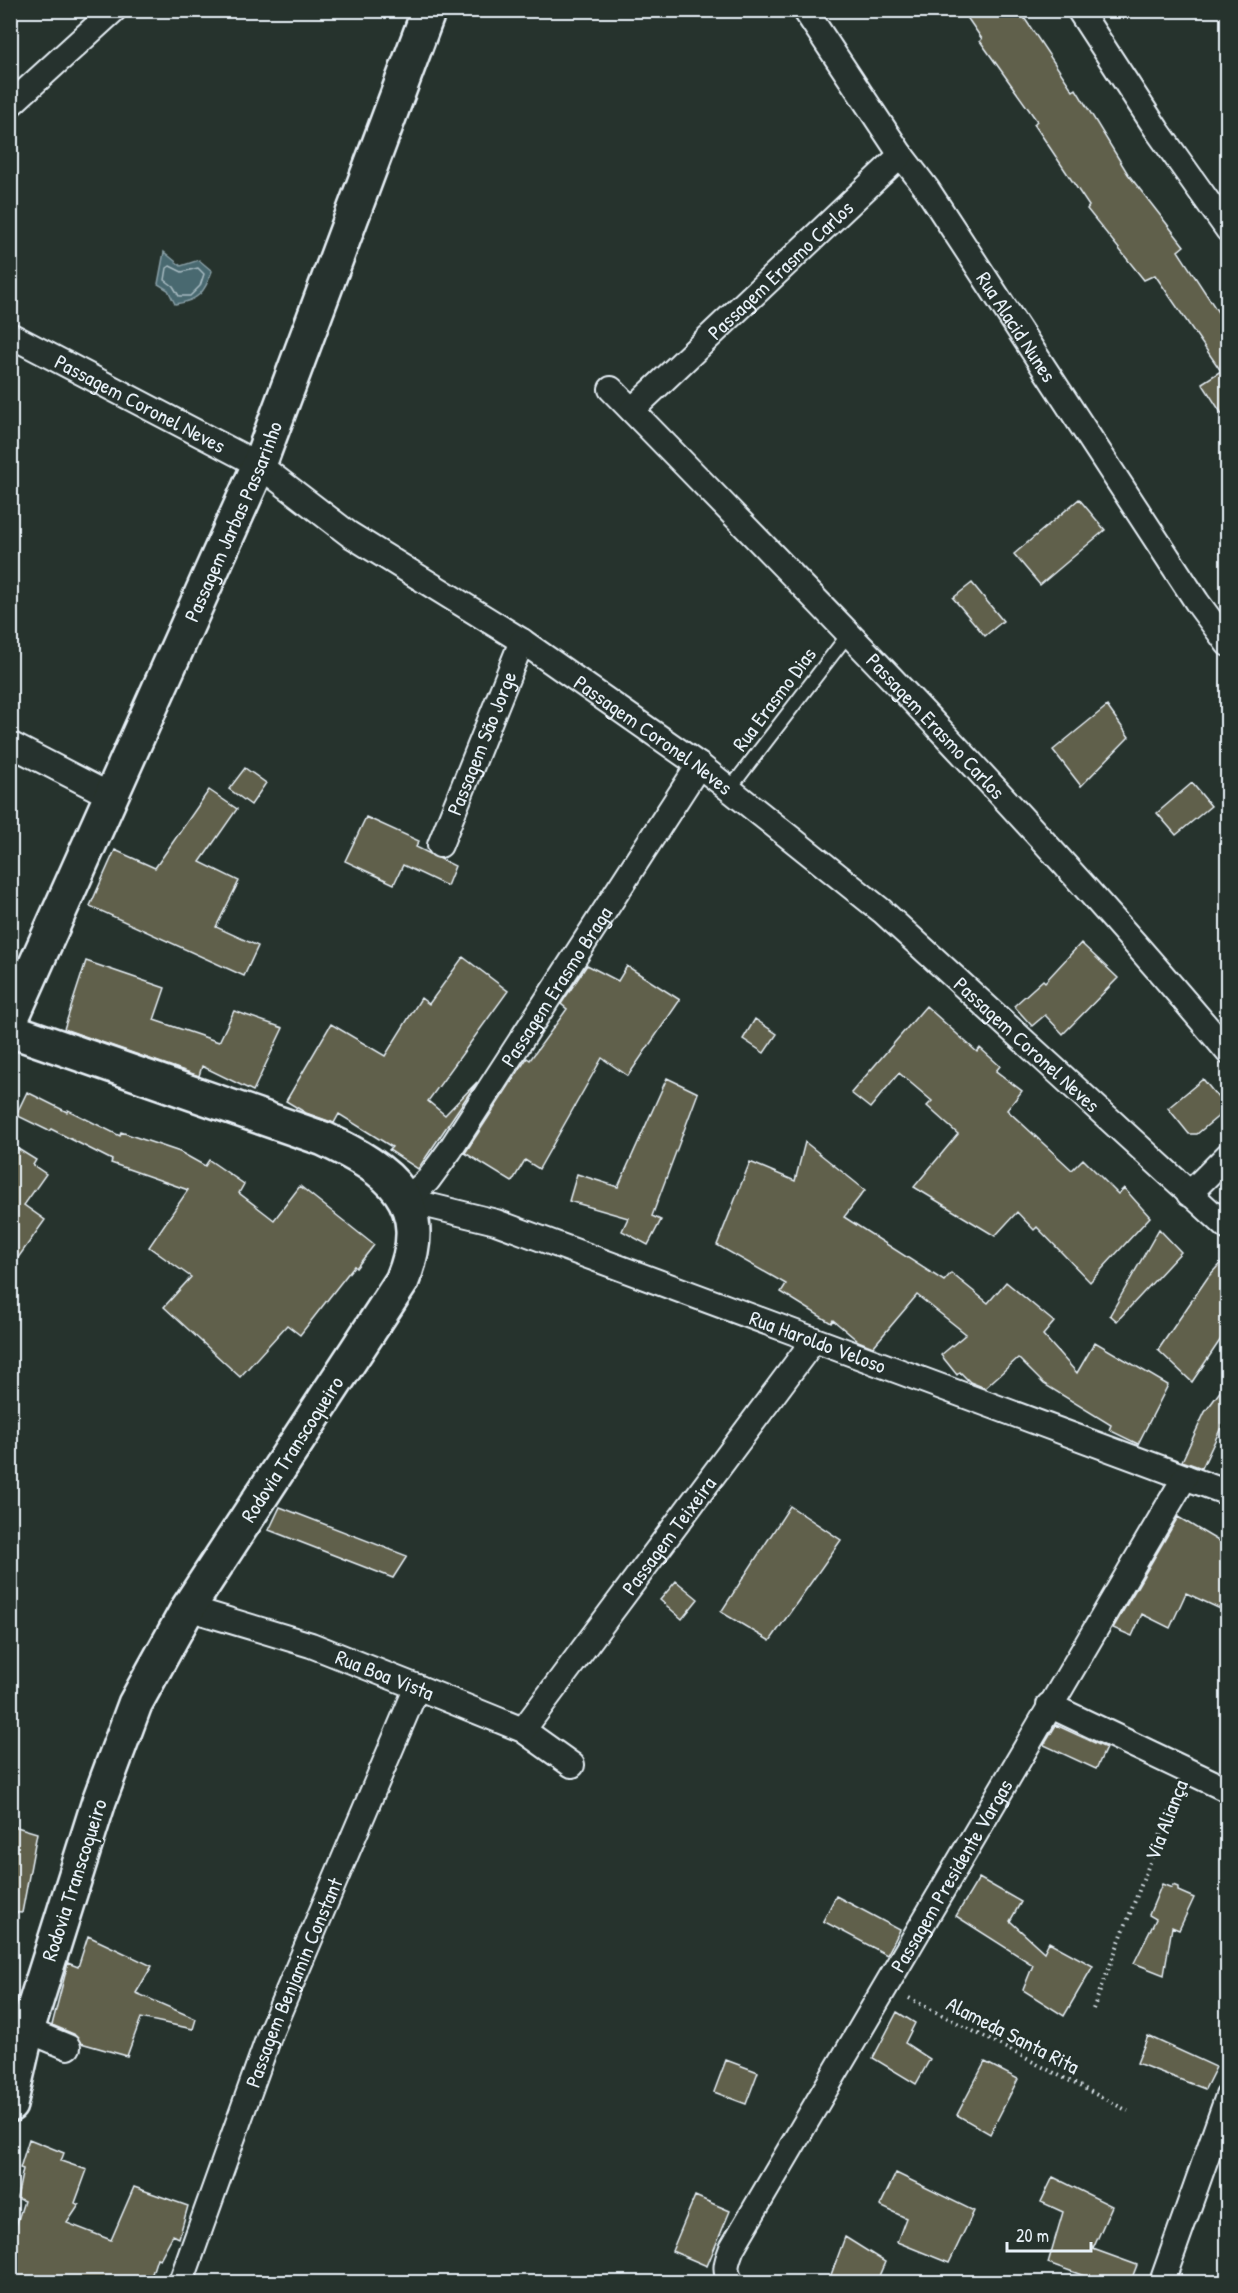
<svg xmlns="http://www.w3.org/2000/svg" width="1238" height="2293" font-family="'Patrick Hand',sans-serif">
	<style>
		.water { fill: #496970; stroke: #899fa6; stroke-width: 1.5 }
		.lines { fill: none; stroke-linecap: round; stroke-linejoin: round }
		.shore { stroke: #a8bbc2; stroke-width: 1.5 }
		.building { fill: #61614c; stroke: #e8f1f8; stroke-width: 1.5 }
		.service-casing { stroke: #e8f1f8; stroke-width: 16 }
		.minor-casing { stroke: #e8f1f8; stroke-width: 28 }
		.secondary-casing { stroke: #e8f1f8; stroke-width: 38 }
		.path { stroke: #e8f1f8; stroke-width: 4; stroke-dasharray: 1.5 4.5; stroke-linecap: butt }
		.service { stroke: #26332d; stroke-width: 12 }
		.minor { stroke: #26332d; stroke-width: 24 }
		.secondary { stroke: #26332d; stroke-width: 33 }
		.labels { text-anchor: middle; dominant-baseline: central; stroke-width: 5; stroke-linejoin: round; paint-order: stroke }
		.street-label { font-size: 21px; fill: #e8f1f8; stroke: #26332d }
	</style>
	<rect width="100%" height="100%" fill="#26332d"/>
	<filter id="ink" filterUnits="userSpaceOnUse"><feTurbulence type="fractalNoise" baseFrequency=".0167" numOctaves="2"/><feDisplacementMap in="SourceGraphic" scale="12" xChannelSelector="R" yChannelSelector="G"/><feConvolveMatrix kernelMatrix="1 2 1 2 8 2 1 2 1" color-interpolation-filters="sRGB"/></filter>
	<g filter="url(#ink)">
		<path class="water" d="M164 252 181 266 199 260 212 271C205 292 198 301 175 304L168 290 158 284Z"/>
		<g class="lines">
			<path class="shore" d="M170 266 182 272 198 268 204 274 200 286 190 296H179L173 286 165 280 167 268Z"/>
		</g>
		<path class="building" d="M962 10H1019L1073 91 1076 89 1128 174 1184 246 1178 251 1227 326V422L1202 383 1221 371 1155 275 1144 280 1087 209 1089 206 1034 124 1037 121 980 41 982 39Z
			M1079 499 1105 530 1040 585 1014 554Z
			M972 583 1003 621 985 636 953 598Z
			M1107 706 1129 737 1081 786 1053 750Z
			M245 768 266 783 251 805 229 789Z
			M1192 783 1211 806 1176 835 1157 813Z
			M209 790 237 809 200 862 239 881 216 927 258 946 244 976 90 906 115 850 155 868Z
			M366 817 419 841 416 847 455 866 447 886 403 865 394 884 345 861Z
			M1081 943 1118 978 1063 1034 1045 1015 1032 1026 1014 1006 1043 980 1045 982Z
			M463 957 508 991 428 1101 445 1115 477 1082 418 1169 389 1150 392 1147 339 1114 334 1123 306 1113 286 1101 331 1024 385 1056 421 998 429 1004Z
			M86 961 165 988 154 1020 219 1042 234 1011 283 1028 253 1091 202 1066 199 1076 64 1029Z
			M587 965 618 981 627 966 680 1000 628 1076 602 1058 539 1169 525 1160 512 1182 465 1153 527 1058 530 1060 567 1009 561 1004Z
			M926 1006 977 1052 980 1048 1000 1066 996 1071 1022 1091 1007 1110 1072 1170 1083 1159 1118 1194 1124 1188 1150 1217 1090 1282 1037 1227 1034 1230 1017 1212 995 1236 914 1187 958 1134 927 1106 932 1101 899 1073 870 1108 851 1093Z
			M755 1019 777 1034 764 1053 743 1039Z
			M667 1078 698 1093 652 1216 661 1220 648 1245 622 1231 628 1218 569 1201 577 1174 618 1187Z
			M1203 1079 1227 1109 1197 1134H1189L1168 1108Z
			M27 1092 67 1112 68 1110 120 1136 121 1132 180 1152 205 1166 209 1160 244 1184 239 1193 274 1220 300 1186 374 1245 356 1268 354 1266 300 1335 287 1325 240 1377 164 1307 191 1277 149 1247 188 1190 111 1163 112 1160 51 1129 49 1131 16 1115Z
			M805 1142 865 1190 844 1217 944 1281 951 1273 988 1303 1006 1282 1054 1322 1043 1335 1077 1373 1095 1342 1168 1385 1138 1444 1109 1430 1111 1425 1044 1384 1018 1358 985 1388 970 1382 960 1372 957 1375 941 1355 966 1334 917 1295 873 1347 858 1341 833 1320 831 1323 781 1292 786 1284 717 1245 750 1162 795 1181Z
			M10 1144 36 1160 33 1165 46 1174 24 1205 45 1220 10 1269Z
			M1159 1229 1181 1252 1117 1321 1110 1315Z
			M1227 1256V1330L1192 1382 1158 1350 1208 1277Z
			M1227 1382V1415L1202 1468 1182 1461 1205 1412Z
			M790 1506 841 1540 770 1641 721 1612Z
			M280 1507 407 1556 393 1578 269 1530Z
			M1178 1517 1227 1546V1612L1186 1593 1170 1628 1142 1614 1132 1636 1113 1628Z
			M676 1581 698 1599 682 1619 660 1600Z
			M1056 1725 1106 1748 1096 1769 1044 1745Z
			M10 1825 37 1833 22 1913 10 1912Z
			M979 1878 1021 1902 1010 1921 1044 1952 1049 1942 1093 1966 1064 2016 1023 1990 1033 1965 956 1916Z
			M1162 1884 1172 1888 1173 1885 1178 1887V1891L1194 1898 1179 1930 1172 1927 1164 1975 1134 1963 1156 1919 1149 1915Z
			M836 1896 900 1930 887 1955 823 1921Z
			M88 1936 152 1966 136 1993 196 2019 193 2029 141 2018 127 2056 81 2043 74 2034 52 2025 68 1963 78 1967Z
			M897 2012 915 2023 905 2043 930 2059 916 2084 873 2058Z
			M1148 2036 1216 2067 1205 2089 1137 2063Z
			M726 2060 758 2072 746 2104 714 2092Z
			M985 2062 1018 2079 990 2134 957 2115Z
			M29 2139 64 2153 61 2161 87 2170 75 2203 79 2205 67 2223 111 2240 134 2187 188 2206 179 2238 173 2235 160 2259 157 2258 149 2283H10V2245L24 2201 17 2198 23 2169 20 2168Z
			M896 2173 974 2211 949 2263 897 2242 906 2218 880 2206Z
			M1053 2177 1112 2206 1093 2249 1137 2265 1130 2283H1104L1048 2263 1063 2212 1041 2202Z
			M695 2196 730 2211 707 2266 672 2251Z
			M845 2237 885 2262 876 2283H828Z"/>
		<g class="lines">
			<g class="service-casing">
				<path id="service" d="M729 790 850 632"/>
			</g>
			<g class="minor-casing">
				<g id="minor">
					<path id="s1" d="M805 10 901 155 927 189 1197 602 1228 644"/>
					<path d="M1079 10 1157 130 1228 230"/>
					<path d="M10 105 114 10"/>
					<path id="s2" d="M10 335 259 465 349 534 522 641 699 765 882 911 1228 1228"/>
					<path id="s3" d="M611 389C822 605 1034 820 1228 1052"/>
					<path id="s4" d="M632 410 901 155"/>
					<path d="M10 744 111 796"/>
					<path id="s5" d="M440 845 522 641"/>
					<path d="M1189 1194 1228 1155"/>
					<path id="s6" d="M406 1200 496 1222 1228 1493"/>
					<path id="s7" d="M406 1200 428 1180 450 1150 699 765"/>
					<path id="s8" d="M188 1608 311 1645 417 1687 523 1730 572 1765"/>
					<path d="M1049 1705 1228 1790"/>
					<path id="s9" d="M523 1730 814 1340"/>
					<path d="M27 2030 68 2047"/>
					<path id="s10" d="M181 2282 271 2031 417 1687"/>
					<path id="s11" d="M731 2282C723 2270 727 2261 732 2248L1185 1477"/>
					<path d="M1162 2282 1228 2096"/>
				</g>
			</g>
			<g class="secondary-casing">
				<g id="secondary">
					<path id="s12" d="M10 1022 259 465 429 10"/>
					<path d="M10 1030 324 1139C390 1170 435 1202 402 1281L188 1608 135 1704 99 1801 27 2030 10 2105"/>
				</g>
			</g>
			<path class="path" d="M909 1998 1128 2111
				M1093 2009 1176 1795"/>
			<use href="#service" class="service"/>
			<use href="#minor" class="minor"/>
			<use href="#secondary" class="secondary"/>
		</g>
	</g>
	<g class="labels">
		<g class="street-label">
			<text stroke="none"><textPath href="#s4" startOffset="204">Passagem Erasmo Carlos</textPath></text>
			<text stroke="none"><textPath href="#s1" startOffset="381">Rua Alacid Nunes</textPath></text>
			<text stroke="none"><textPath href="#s2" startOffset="147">Passagem Coronel Neves</textPath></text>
			<text stroke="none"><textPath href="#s12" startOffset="548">Passagem Jarbas Passarinho</textPath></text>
			<text transform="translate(774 699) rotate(-53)">Rua Erasmo Dias</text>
			<text stroke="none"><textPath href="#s3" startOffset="468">Passagem Erasmo Carlos</textPath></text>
			<text stroke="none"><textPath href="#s2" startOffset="759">Passagem Coronel Neves</textPath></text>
			<text stroke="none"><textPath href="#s5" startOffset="110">Passagem São Jorge</textPath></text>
			<text stroke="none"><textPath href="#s7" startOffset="262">Passagem Erasmo Braga</textPath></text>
			<text stroke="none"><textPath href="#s2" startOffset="1245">Passagem Coronel Neves</textPath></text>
			<text stroke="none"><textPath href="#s6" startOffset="436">Rua Haroldo Veloso</textPath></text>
			<text transform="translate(292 1449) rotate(-57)">Rodovia Transcoqueiro</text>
			<text stroke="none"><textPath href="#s9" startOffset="243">Passagem Teixeira</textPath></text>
			<text stroke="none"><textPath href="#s8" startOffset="208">Rua Boa Vista</textPath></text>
			<text transform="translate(1166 1820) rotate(-69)">Via Aliança</text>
			<text stroke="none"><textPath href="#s11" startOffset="468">Passagem Presidente Vargas</textPath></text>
			<text transform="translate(74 1880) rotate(-72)">Rodovia Transcoqueiro</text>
			<text stroke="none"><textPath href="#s10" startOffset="320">Passagem Benjamin Constant</textPath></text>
			<text transform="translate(1013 2035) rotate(27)">Alameda Santa Rita</text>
		</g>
	</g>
	<rect width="1238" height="2293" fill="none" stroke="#26332d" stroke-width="36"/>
	<rect x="18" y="18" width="1202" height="2257" fill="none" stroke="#e8f1f8" stroke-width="2" filter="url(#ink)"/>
	<path d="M1007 2242v9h84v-9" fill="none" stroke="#e8f1f8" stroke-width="3"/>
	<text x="1016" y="2242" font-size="18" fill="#e8f1f8" stroke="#26332d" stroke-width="4.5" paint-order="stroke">20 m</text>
</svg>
